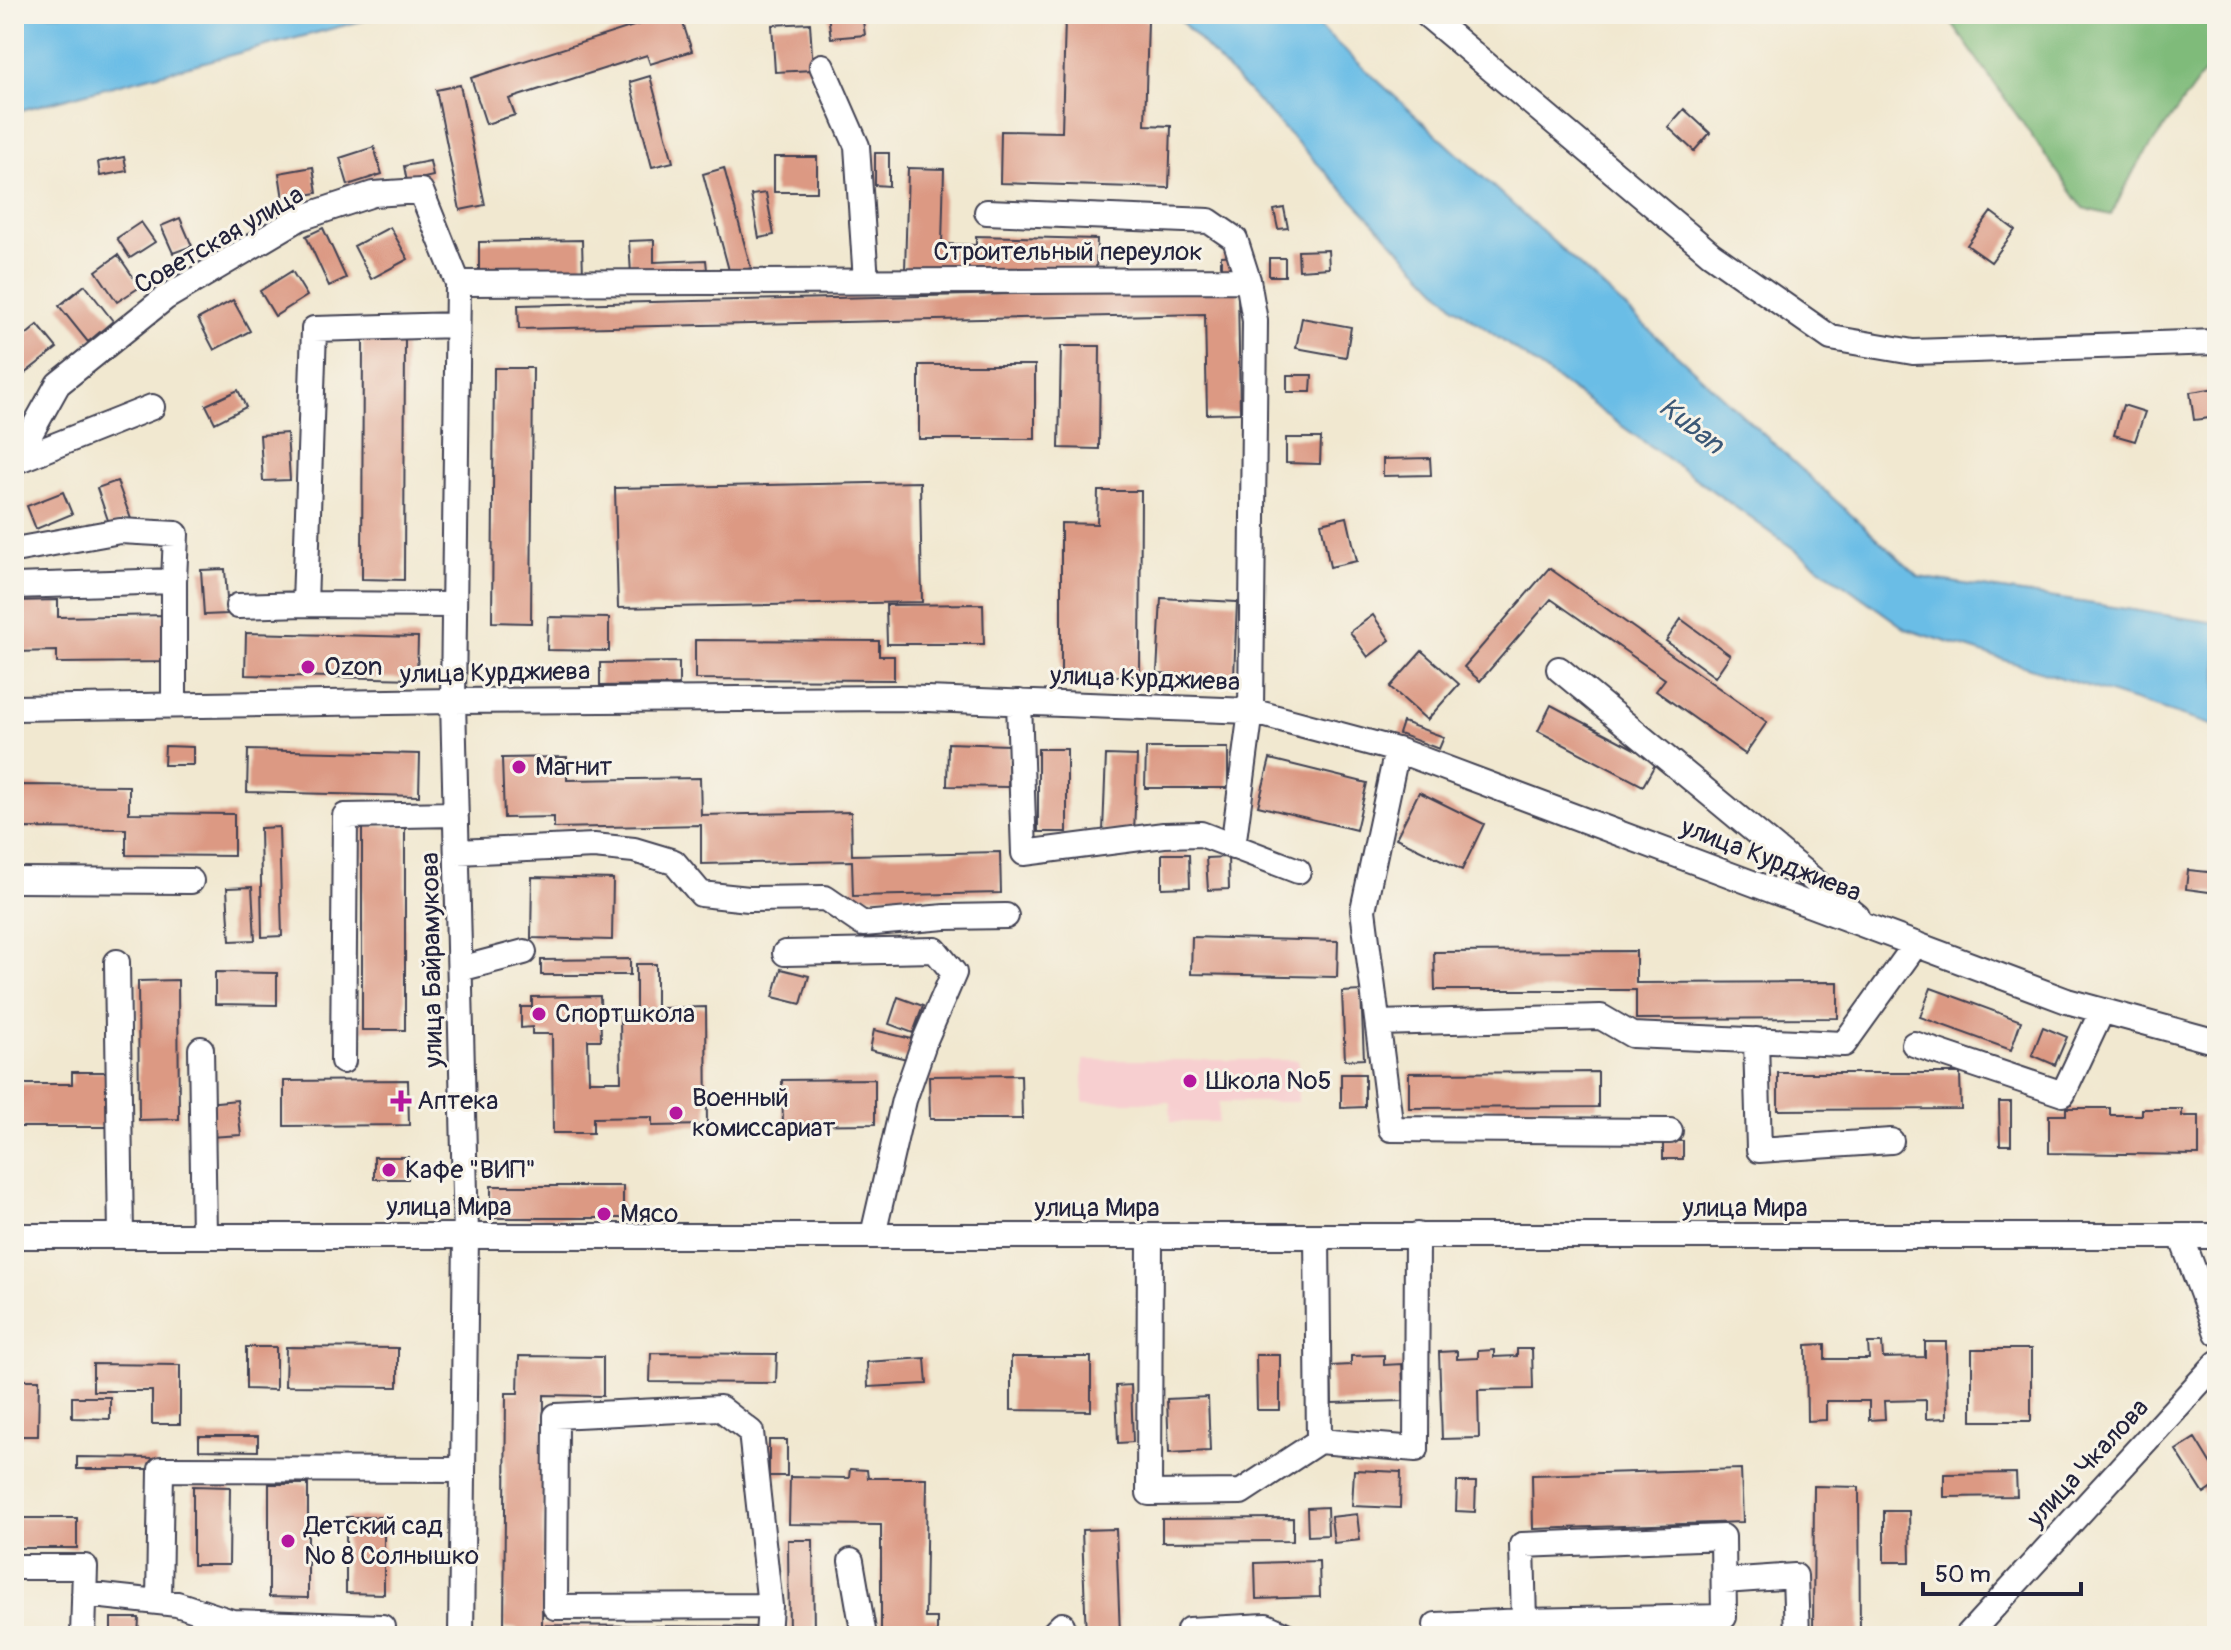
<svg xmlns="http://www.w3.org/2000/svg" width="2231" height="1650" font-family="Pangolin,sans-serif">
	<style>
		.built { fill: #f7cfd0 }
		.forest { fill: #7fbb7a; stroke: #506e5a; stroke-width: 2 }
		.water { fill: #6abde6; stroke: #467090; stroke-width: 2 }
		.building { fill: #dc9983 }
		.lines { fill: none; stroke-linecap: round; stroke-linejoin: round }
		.minor-casing { stroke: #414051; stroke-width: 28 }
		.minor { stroke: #fff; stroke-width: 24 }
		.poi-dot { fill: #b5179e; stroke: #f7f3e8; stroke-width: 3 }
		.labels { text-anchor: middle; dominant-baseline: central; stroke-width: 6; stroke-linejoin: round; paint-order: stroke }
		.street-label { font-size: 26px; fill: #22223b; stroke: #f7f3e8 }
		.poi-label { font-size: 26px; fill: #22223b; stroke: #f7f3e8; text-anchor: start }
		.water-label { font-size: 28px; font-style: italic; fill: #3b5877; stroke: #f7f3e8 }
	</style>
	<rect width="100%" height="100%" fill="#f7f3e8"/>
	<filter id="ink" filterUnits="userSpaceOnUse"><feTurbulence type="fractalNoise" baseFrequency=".0125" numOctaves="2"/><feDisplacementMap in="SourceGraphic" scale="16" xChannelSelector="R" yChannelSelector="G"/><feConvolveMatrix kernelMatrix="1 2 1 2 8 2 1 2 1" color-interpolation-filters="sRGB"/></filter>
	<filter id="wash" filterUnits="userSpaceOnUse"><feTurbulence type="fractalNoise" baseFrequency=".006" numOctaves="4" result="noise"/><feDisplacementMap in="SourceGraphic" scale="32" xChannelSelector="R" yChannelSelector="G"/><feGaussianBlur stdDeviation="1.8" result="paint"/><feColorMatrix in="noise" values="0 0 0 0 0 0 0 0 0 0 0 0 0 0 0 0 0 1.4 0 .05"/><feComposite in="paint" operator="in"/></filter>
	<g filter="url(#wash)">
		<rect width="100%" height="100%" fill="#f1e8d0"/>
		<path class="built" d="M1083 1060H1298V1102H1219L1218 1122H1171L1170 1102H1083Z"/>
		<path class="forest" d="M1945 14H2217V55L2137 165 2111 215 2083 208Z"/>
		<path class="water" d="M14 14H388L14 112Z
			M1174 14H1305L1919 577 2217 623V727L1906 629 1454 306Z"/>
		<g id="blocks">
			<path class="building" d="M671 14H680L692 51 650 64 647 55 509 99 515 115 486 124 471 78Z
				M828 14H862L865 35 831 38Z
				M1065 18 1148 20 1145 125 1171 126 1169 188 1000 183 1001 131 1062 132Z
				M810 23 813 70 775 72 772 25Z
				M650 76 673 162 652 167 630 82Z
				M460 85 485 205 460 210 436 90Z
				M1684 109 1710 133 1694 151 1668 127Z
				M374 147 382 174 348 185 340 158Z
				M875 153H889V186L875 185Z
				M124 157 127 171 100 176 98 162Z
				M774 157H817V192H774Z
				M430 161 433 176 407 182 404 166Z
				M313 167 317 193 283 199 279 173Z
				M724 168 751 268 730 274 703 174Z
				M908 168 944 169 942 244 976 245V236L1097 239 1096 275 905 270Z
				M766 193 774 235 759 238 751 195Z
				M1284 208 1288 228 1278 229 1274 210Z
				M1991 212 2015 230 1991 262 1967 245Z
				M180 218 192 246 173 253 161 226Z
				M141 222 155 242 130 258 117 238Z
				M390 227 408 259 371 279 354 246Z
				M323 228 346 278 329 286 306 236Z
				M582 240 583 276 479 277V242Z
				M654 240V262L706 260 707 270 631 274 629 241Z
				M1328 250 1329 268 1299 270 1298 251Z
				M118 255 140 287 117 302 96 271Z
				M1239 255 1240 272H1221V256Z
				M1269 258H1285V276H1269Z
				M292 271 307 296 275 316 260 291Z
				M85 285 113 321 88 342 59 306Z
				M1238 289 1240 413 1207 414 1205 314 519 329 518 305Z
				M233 300 250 331 214 350 198 319Z
				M1302 318 1351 327 1346 357 1296 348Z
				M38 325 57 348 24 374 14 361V345Z
				M363 333H405L404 580 362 579Z
				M1061 346H1100L1099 449 1059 448Z
				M919 365H1035V439H919Z
				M494 368H533L531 623 492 622Z
				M1287 375H1312L1311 392H1287Z
				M2217 388V417L2194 420 2190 392Z
				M238 390 246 407 215 423 206 405Z
				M2123 405 2145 412 2135 441 2114 435Z
				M287 433 290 480 263 481 260 435Z
				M1286 438H1321L1320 464 1286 463Z
				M1430 458 1431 475 1383 476V459Z
				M117 481 131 519 110 526 97 488Z
				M920 482 922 602 618 608 615 488Z
				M1098 491H1141L1140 676H1061V523L1097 524Z
				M63 492 72 514 36 529 27 506Z
				M1347 517 1357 561 1330 567 1321 523Z
				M1549 568 1767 722 1745 754 1656 691 1665 679 1551 599 1480 681 1464 667Z
				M225 569 228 614 204 615 201 570Z
				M1161 598 1237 602 1234 677 1157 673Z
				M58 600V617L168 615 169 662 57 663V651L14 652V601Z
				M983 604 984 644H887L886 605Z
				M1373 615 1390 640 1368 657 1350 632Z
				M548 617 609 618V651L547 650Z
				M1681 619 1730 655 1715 677 1666 641Z
				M246 633 418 637 417 679 245 675Z
				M695 640 879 641V656H894V680L695 679Z
				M1422 651 1459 684 1427 720 1390 687Z
				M679 662V685L600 686V663Z
				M1551 705 1657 761 1643 786 1538 731Z
				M1403 722 1444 737 1439 749 1399 734Z
				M948 743 1009 745 1008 787 947 786Z
				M165 746 193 747V765H164Z
				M1146 748H1228V788H1145Z
				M1038 749H1067V832H1038Z
				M248 750 420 754 419 796 247 792Z
				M1106 755 1137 756 1134 833 1103 831Z
				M567 757V780L700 778 701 815 851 812 852 855 1000 852 1001 893 853 896 852 861 701 864V825L554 828V817L504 818 502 758Z
				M1270 759 1367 783 1356 830 1258 806Z
				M19 785 129 786V813L234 814V856L126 855V829L21 828 20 853H14V809H19Z
				M1419 792 1484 824 1462 870 1396 838Z
				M362 826H405V1030H362Z
				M279 827 282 936 262 937 260 828Z
				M1162 854H1189L1190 887 1162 888Z
				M1228 857 1229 889 1208 890 1206 858Z
				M2188 870 2217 873V893L2186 889Z
				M532 877 613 879 612 940 531 938Z
				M252 887 255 940 230 941 227 888Z
				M1192 937 1338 941 1337 977 1191 974Z
				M1636 951V983L1838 982V1018L1636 1019V990H1435L1434 952Z
				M630 959V975H541V960Z
				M636 964H656V1009H636Z
				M781 969 809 976 801 1004 773 997Z
				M215 972 277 973V1005L215 1004Z
				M178 980 179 1119 139 1120 138 981Z
				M1931 988 2021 1021 2011 1050 1920 1017Z
				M1361 991 1364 1059 1345 1060 1342 992Z
				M600 996 601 1040H588L589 1081H621L620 1017H662V1008L706 1007 707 1125 652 1126V1117L593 1118V1133H553L552 1034H532V1027L521 1028V1007H532V997Z
				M898 997 923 1006 913 1033 889 1024Z
				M2043 1027 2067 1037 2055 1065 2032 1055Z
				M874 1030 912 1039 907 1059 870 1050Z
				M72 1072H108L109 1127H14V1084H72Z
				M1598 1072V1107L1409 1108V1073Z
				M1778 1073H1960L1961 1109 1778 1110Z
				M1341 1074H1365V1107L1341 1108Z
				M1021 1075 1022 1119H930L929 1076Z
				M875 1079V1124L783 1125 782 1080Z
				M408 1080 409 1125 284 1126V1081Z
				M237 1100 241 1135 210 1137 207 1103Z
				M1999 1102H2011V1145H2000Z
				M2066 1108H2110V1115H2142V1109H2182V1116H2199V1155L2049 1153V1115H2066Z
				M1663 1141H1683V1159H1663Z
				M374 1157H408V1179H374Z
				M491 1186H623V1218H491Z
				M1925 1342H1946L1947 1418 1926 1419V1400L1884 1401 1885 1419 1869 1420V1401H1826V1420L1807 1421 1806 1345 1825 1344V1359H1869L1868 1343H1882L1883 1358 1925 1357Z
				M246 1347H276V1390L246 1389Z
				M286 1347 398 1348V1387L285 1386Z
				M1517 1349H1532L1533 1389 1478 1390 1479 1438 1442 1439 1439 1352 1457 1351V1359L1478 1358V1351L1494 1350V1357L1517 1356Z
				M1972 1349H2031V1421H1972Z
				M651 1353 777 1354 776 1383 650 1382Z
				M1256 1355H1280V1410H1257Z
				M1384 1355V1365L1402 1364 1404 1401 1332 1403 1331 1366 1351 1365V1356Z
				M519 1356 603 1357V1396L544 1395 542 1625 760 1627 759 1636H517V1628H504L506 1393H518Z
				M1011 1357H1091V1411L1011 1410Z
				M925 1358 927 1384 868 1387 867 1362Z
				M93 1364 180 1365V1424H152V1391H93Z
				M14 1380H39L38 1436H14Z
				M1131 1385 1133 1442 1118 1443 1116 1386Z
				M72 1397H110V1419L72 1418Z
				M1208 1397 1210 1451 1169 1453 1167 1399Z
				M199 1436H258V1451L199 1450Z
				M2195 1438 2217 1474V1485L2204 1494 2176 1450Z
				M769 1440H787V1476H769Z
				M77 1457 156 1458V1469H77Z
				M850 1469 867 1470 868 1478H927L925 1618H937V1636H881V1525L789 1524 790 1477 849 1478Z
				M1741 1469 1743 1522 1533 1529 1532 1475Z
				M1354 1470 1401 1472 1400 1508 1352 1506Z
				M2016 1473 2017 1496 1944 1497V1474Z
				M1457 1482H1476L1475 1512 1456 1511Z
				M269 1484H308V1598L269 1597Z
				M193 1486 230 1487 229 1565H193Z
				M1814 1486 1859 1487 1860 1636H1813Z
				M1327 1507 1328 1535 1308 1536 1307 1508Z
				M1884 1511H1909L1910 1562H1884Z
				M1357 1514 1360 1540 1334 1543 1331 1517Z
				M346 1517H384V1594L346 1593Z
				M14 1518H77V1548H14Z
				M1293 1518V1541L1162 1542V1519Z
				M1116 1529 1120 1635 1086 1636 1082 1530Z
				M788 1540H813L814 1636H789Z
				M1319 1561 1320 1597 1256 1599 1255 1563Z
				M111 1618H139L138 1636H111Z
				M1715 1630V1636H1596V1633Z"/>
		</g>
	</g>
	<g filter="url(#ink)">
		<use href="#blocks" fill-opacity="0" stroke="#414051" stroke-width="2"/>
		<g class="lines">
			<g class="minor-casing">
				<path id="minor" d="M1426 14 1711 254 1831 338 1913 352 2217 342
					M822 66 857 146 866 281
					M987 212 1209 221 1235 239 1248 280 1255 321 1251 711 1233 847
					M458 283 1248 280
					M16 461 152 407
					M14 463 58 384 165 298 300 218 373 194 421 191 458 283 453 701 466 1235 461 1636
					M20 549 120 531 176 534 174 581
					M14 586 174 581V705
					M454 605 305 604 314 329 457 325
					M238 606 305 604
					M1559 669 1857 916
					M1019 702 1024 853 1164 835 1201 834 1298 871
					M14 708 453 701 900 698 1251 711 1397 750 2067 1001 2217 1042
					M1397 750 1363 910 1391 1129 1670 1131
					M457 852 594 846 634 850 674 862 701 894 749 899 825 898 863 924 945 917 1006 916
					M14 880 191 881
					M785 953 935 950 954 973 925 1040 904 1100 873 1235
					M117 962 121 1236
					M460 969 524 952
					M1378 1023 1601 1017 1632 1035 1844 1044 1916 944
					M1756 1040 1759 1150 1891 1141
					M1914 1044 2063 1094 2102 1011
					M201 1049 204 1235
					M343 1061 345 816 456 814
					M14 1236H2217
					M1317 1236 1319 1441 1416 1449 1417 1235
					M2181 1236 2217 1333
					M1150 1237 1149 1493 1241 1492 1319 1441
					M1723 1537 1724 1617 1524 1621 1522 1545Z
					M851 1561 864 1636
					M14 1567H85L83 1636
					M1724 1581 1795 1576 1797 1636
					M84 1594 177 1604 232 1622 382 1627
					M159 1602 161 1469 463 1470
					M1436 1625 1524 1621
					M1189 1630 1266 1626 1288 1636
					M768 1636 770 1606 751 1432 720 1408 556 1416 555 1607 770 1606
					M1051 1636 1062 1625
					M1967 1636 2217 1363"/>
			</g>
			<use href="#minor" class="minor"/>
		</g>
	</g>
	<g class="poi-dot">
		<circle cx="308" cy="667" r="8"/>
		<circle cx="519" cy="767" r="8"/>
		<circle cx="539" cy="1014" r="8"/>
		<circle cx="1190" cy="1081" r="8"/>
		<path d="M397 1089h8v8h8v8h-8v8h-8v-8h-8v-8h8z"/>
		<circle cx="676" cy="1113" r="8"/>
		<circle cx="389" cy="1170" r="8"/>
		<circle cx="604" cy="1214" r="8"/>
		<circle cx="288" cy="1541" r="8"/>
	</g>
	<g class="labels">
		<g class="street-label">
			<text transform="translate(219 240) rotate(-30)">Советская улица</text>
			<text x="1068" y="252">Строительный переулок</text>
			<text transform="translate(495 673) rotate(-1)">улица Курджиева</text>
			<text transform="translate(1145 679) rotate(2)">улица Курджиева</text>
			<text transform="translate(1771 860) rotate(21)">улица Курджиева</text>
			<text transform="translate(432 960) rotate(-91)">улица Байрамукова</text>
			<text x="449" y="1207">улица Мира</text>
			<text x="1097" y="1208">улица Мира</text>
			<text x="1745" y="1208">улица Мира</text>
			<text transform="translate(2088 1463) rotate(-47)">улица Чкалова</text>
		</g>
		<g class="poi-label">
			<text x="324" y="667">Ozon</text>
			<text x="535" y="767">Магнит</text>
			<text x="555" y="1014">Спортшкола</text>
			<text x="1206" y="1081">Школа №5</text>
			<text x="692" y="1098">Военный<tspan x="692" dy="30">комиссариат</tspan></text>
			<text x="417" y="1101">Аптека</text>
			<text x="405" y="1170">Кафе "ВИП"</text>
			<text x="620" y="1214">Мясо</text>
			<text x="304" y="1526">Детский сад<tspan x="304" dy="30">№ 8 Солнышко</tspan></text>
		</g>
		<g class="water-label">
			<text transform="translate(1691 426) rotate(38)">Kuban</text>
		</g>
	</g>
	<rect width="2231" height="1650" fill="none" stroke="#f7f3e8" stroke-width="48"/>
	<path d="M1923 1582v12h158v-12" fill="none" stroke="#22223b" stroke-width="4"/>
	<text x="1935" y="1582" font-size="24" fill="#22223b" stroke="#f7f3e8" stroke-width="6" paint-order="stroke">50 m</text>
</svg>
